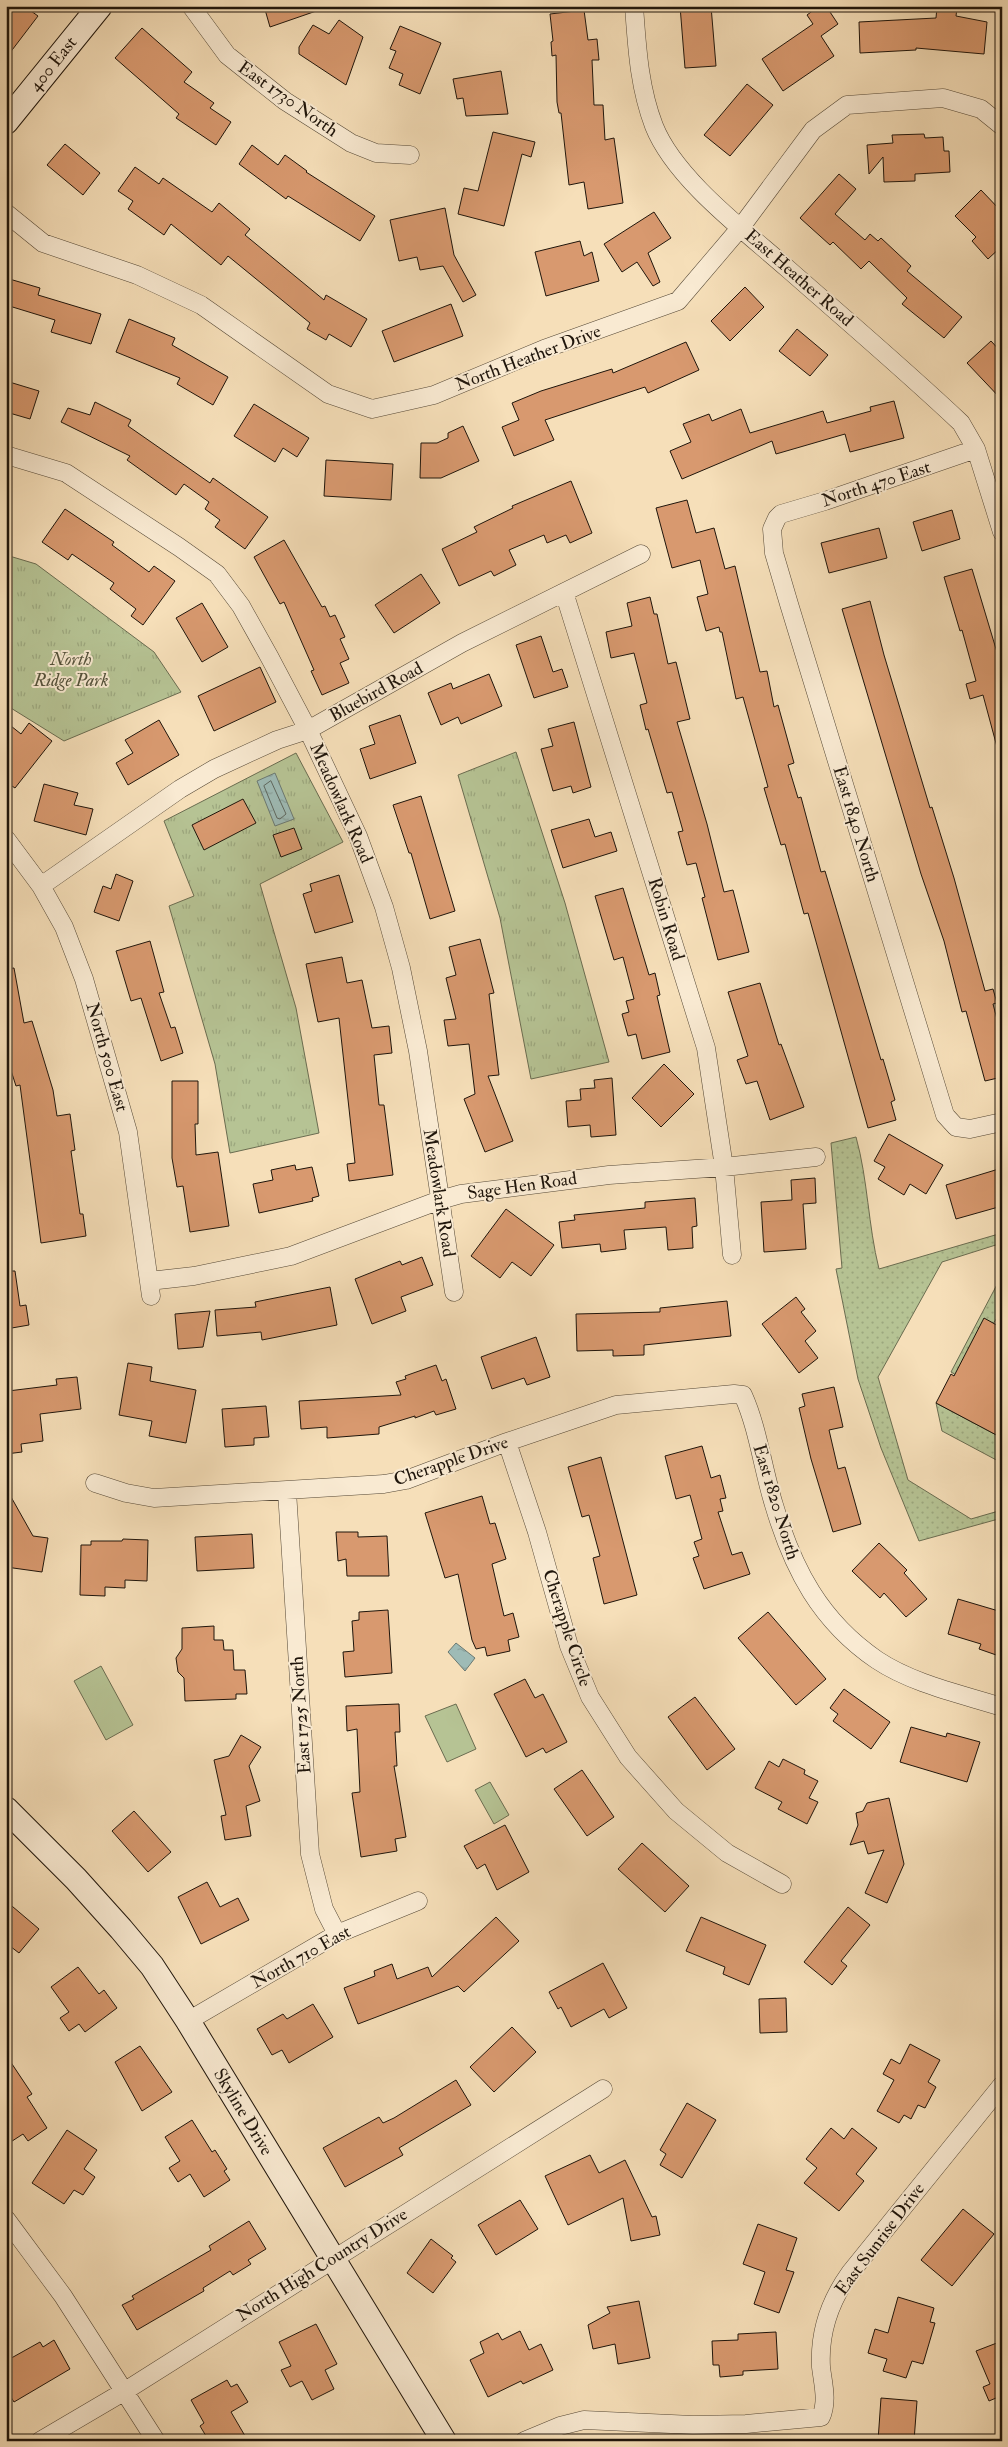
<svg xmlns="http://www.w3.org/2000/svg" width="1008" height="2447" font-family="'IM FELL Double Pica',serif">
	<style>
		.grass { fill: url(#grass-dots); stroke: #6a6c50 }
		.park { fill: url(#park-tufts); stroke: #6a6c50 }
		.pitch { fill: #b6c394; stroke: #6a6c50 }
		.water { fill: url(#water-ripples); stroke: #6b7972 }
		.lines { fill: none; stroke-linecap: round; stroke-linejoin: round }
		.shore { stroke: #5e6860; stroke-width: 1 }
		.building { fill: #d8996f; stroke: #1f150b }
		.street-casing { stroke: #554836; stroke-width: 19 }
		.secondary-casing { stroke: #1f150b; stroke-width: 26 }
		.street { stroke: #f9ead2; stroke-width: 18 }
		.secondary { stroke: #f9ead2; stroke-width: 24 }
		.labels { text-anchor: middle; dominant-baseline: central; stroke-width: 4; stroke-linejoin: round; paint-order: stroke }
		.street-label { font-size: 18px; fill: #1f150b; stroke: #f9ead2 }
		.park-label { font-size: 18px; font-style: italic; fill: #54523b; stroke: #f9ead2 }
	</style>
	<defs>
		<pattern id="grass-dots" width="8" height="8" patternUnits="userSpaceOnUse" patternTransform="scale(1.25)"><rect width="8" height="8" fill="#b6c394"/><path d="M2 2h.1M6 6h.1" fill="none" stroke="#9ca77e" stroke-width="1.8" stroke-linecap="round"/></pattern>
		<pattern id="park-tufts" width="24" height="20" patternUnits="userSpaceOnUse" patternTransform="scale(1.25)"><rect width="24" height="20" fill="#b6c394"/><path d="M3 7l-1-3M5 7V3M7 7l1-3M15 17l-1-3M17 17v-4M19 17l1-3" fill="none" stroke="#9ca77e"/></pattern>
		<pattern id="water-ripples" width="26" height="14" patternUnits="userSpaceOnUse" patternTransform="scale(1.25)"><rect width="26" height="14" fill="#9ebbb6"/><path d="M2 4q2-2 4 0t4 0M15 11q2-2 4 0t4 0" fill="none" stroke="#88a09b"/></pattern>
	</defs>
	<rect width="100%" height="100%" fill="#f6dfb9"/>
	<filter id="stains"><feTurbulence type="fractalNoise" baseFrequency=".004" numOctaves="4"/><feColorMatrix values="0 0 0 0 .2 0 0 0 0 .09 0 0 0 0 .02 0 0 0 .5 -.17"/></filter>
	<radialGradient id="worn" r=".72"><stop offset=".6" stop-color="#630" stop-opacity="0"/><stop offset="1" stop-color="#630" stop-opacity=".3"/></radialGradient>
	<path class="grass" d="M856 1137C868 1180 868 1225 879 1269L1002 1233V1243L942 1262 878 1377 908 1480 971 1519 1002 1510V1518L919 1541 881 1448 858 1379 836 1269 842 1268 831 1143Z
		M1002 1275V1310L959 1377 951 1372Z
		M936 1403 1002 1438V1463L942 1431Z"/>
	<path class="park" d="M6 555 36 564 154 652 181 692 64 741 6 705Z
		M516 752 565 903 609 1062 531 1079 500 918 458 775Z
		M296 753 343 842 260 884 296 1008 319 1133 230 1153 215 1064 169 906 194 896 164 821Z"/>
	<path class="pitch" d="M101 1666 133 1725 106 1740 74 1681Z
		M456 1704 476 1749 447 1762 425 1716Z
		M490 1782 509 1815 494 1824 475 1790Z"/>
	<path class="water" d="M275 773 294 819 275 826 257 781Z
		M456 1643 475 1658 465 1671 448 1652Z"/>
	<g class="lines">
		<path class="shore" d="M271 781 286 814 280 819 277 818 264 786Z"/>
	</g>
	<path class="building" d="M6 6H24L38 16 6 58Z
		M264 6H322V9L270 27Z
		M680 6H711L716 66 685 68Z
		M819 6H826L838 24 821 36 834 56 783 91 762 59 813 24 807 15Z
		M937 7 957 8 956 16 987 22 984 54 916 48V50L860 53 859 22 936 18Z
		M584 10 588 40 597 39 599 60H592L594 105H603L605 140 614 138 623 203 588 209 584 182 569 185 561 113H559L557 102 556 55 552 56 551 42 553 41 550 14Z
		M339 20 363 37 346 85 299 54V47L313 25 329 34Z
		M400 26 441 43 420 94 399 85 403 74 389 68 396 51 390 49Z
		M142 28 192 72 184 82 214 103 210 108 231 122 216 145 176 118 179 114 115 58Z
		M501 71 508 114 466 116 463 98 457 99 453 79Z
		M747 84 773 105 730 156 704 135Z
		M493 132 535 142 531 157 522 154 504 226 458 214 464 188 478 191Z
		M924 134 925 138 943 137 944 151H949L950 172 915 174V181L884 182 883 157 869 174 867 145 893 143 892 135Z
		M65 144 100 173 83 195 47 165Z
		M252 145 278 165 285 155 307 171 306 172 375 216 360 241 288 196 286 199 239 164Z
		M135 167 159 184 163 178 212 212 219 203 250 229 245 235 324 300 326 295 367 319 351 347 329 334 326 340 307 329 310 323 228 256 221 265 171 224 164 235 128 209 133 201 118 191Z
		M839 174 856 189 835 214 865 240 870 234 878 241 881 238 911 266 907 271 962 317 944 338 902 304 907 298 869 261 861 269 833 242 830 245 800 218Z
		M981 190 1002 212V246L988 259 972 241 976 237 955 216Z
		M445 208 454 255 476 295 463 302 443 266 420 270 417 257 399 261 390 220Z
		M654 212 671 238 648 253 660 282 653 286 637 262 622 272 604 244Z
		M580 241 584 256 592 252 599 281 546 296 535 252Z
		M6 278 40 288 38 295 101 314 91 344 51 332 55 320 6 305Z
		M745 287 764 307 730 341 711 321Z
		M451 304 463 336 394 362 382 331Z
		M129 319 175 338 172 345 228 377 213 405 177 384 180 378 116 352Z
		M797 329 828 355 810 376 779 351Z
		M991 341 1002 353V400L967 363Z
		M686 342 699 370 648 393 645 387 545 420 554 440 514 456 502 427 519 420 512 403 541 391 612 369 613 373Z
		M6 381 39 391 30 419 6 412Z
		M894 401 904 438 850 452 845 434 776 454 772 441 682 479 670 451 691 442 683 424 709 414 712 421 741 409 750 433 823 411 827 423 871 411 870 407Z
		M95 402 131 420 128 426 210 483 213 478 268 517 245 549 215 527 220 520 205 509 209 502 184 484 176 495 127 460 130 456 61 422 68 408 90 415Z
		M254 404 309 438 297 457 283 448 275 462 234 436Z
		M463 426 479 461 441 478H420L421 443H437L448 438V433Z
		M326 460 393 464 391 500 324 496Z
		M571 481 592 533 570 543 566 535 547 543 544 535 509 550 516 565 494 576 491 571 459 586 442 549 477 532 474 527 513 508 512 506Z
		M687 500 696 533 714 528 725 569 735 566 760 672 767 671 774 707 778 705 794 763 788 765 798 798 801 797 821 872 825 871 881 1060 883 1059 895 1100 891 1102 896 1120 868 1128 808 913 804 914 785 844 781 845 764 788 768 787 743 697 736 699 722 632H720L719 627 706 631 697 597 708 594 700 560 672 568 656 508Z
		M65 509 114 542 112 545 149 572 154 566 175 581 143 625 131 616 136 609 110 589 114 583 72 554 68 560 42 542Z
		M952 510 960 539 922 551 913 522Z
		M879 528 887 558 829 573 821 543Z
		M284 540 322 607 325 606 330 617 335 615 345 637 340 639 349 659 340 663 349 683 322 695 311 671 314 670 284 602 280 604 254 557Z
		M972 569 1002 669V746L997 747 983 695 970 699 966 684 976 681 962 630 960 631 944 577Z
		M421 574 440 603 394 633 375 605Z
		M650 597 654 614H657L668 664 676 662 690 719 677 722 707 824 724 892 733 890 749 952 718 960 702 898 705 897 696 863 687 865 678 832 683 831 672 792 667 793 648 729 646 730 640 705 647 703 634 653 611 658 606 632 632 626 627 603Z
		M870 601 884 655 930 808 932 807 954 878 985 991 993 989 997 1003 993 1004 1002 1038V1077L985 1081 966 1011 962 1012 944 941 921 874 842 609Z
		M202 603 228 647 202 662 176 618Z
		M541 636 553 672 562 669 568 687 534 698 516 645Z
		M260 667 276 702 214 731 198 696Z
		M489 674 502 706 461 724 458 717 441 725 428 693 451 683 453 689Z
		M400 715 416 763 370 779 360 749 375 744 369 726Z
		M159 720 179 755 128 785 116 763 133 753 125 740Z
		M6 722 21 734 29 723 52 741 15 788 6 782Z
		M574 722 591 787 573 793 571 786 553 791 541 749 553 746 548 729Z
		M44 784 78 793 74 805 93 809 86 835 34 821Z
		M421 796 455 911 430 919 411 853H409L393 805Z
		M243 799 256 823 204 850 192 825Z
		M589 819 595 837 611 832 617 851 563 868 551 830Z
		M294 828 302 849 281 857 273 835Z
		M116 874 133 881 119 921 94 912 103 886 111 889Z
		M339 875 353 922 315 933 303 894 312 891 310 884Z
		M623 888 649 975 655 973 660 995 657 996 670 1052 642 1059 636 1034 628 1036 622 1014 629 1012 626 1001 634 999 623 957 614 960 595 896Z
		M480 939 494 993 489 994 499 1075 488 1076 513 1141 485 1152 464 1099 475 1094 469 1044 448 1046 444 1020 456 1019 446 978 456 975 449 947Z
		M150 941 164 992 159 993 171 1028 175 1027 183 1053 161 1061 141 998 131 1001 116 951Z
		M342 957 347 983 362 980 372 1028 389 1026 392 1053 374 1055 379 1105H384L393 1175 349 1181 347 1164 355 1163 339 1018 318 1022 306 964Z
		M14 968 24 1023 32 1021 53 1090 57 1116 70 1114 75 1150 71 1151 80 1214H83L86 1236 41 1243 20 1085 16 1086 6 1055V969Z
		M760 983 779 1045 781 1044 804 1107 770 1120 757 1081 746 1084 737 1060 748 1056 728 992Z
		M664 1064 694 1094 661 1127 632 1098Z
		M612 1078 616 1135 591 1137 590 1125 568 1127 566 1101 581 1100 580 1089 595 1088 594 1080Z
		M172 1081H198V1124H195L196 1155 218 1152 229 1226 190 1232 183 1186 177 1187 172 1158Z
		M889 1134 943 1165 926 1194 910 1184 904 1195 878 1179 885 1167 874 1161Z
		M295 1165 296 1170 312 1167 319 1196 312 1198 313 1201 259 1213 253 1184 273 1180 271 1170Z
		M1002 1168V1206L956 1219 946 1185Z
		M815 1178 816 1203 803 1204 806 1249 764 1252 761 1202 792 1200 791 1180Z
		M695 1198 697 1226 692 1227 693 1248 668 1250 666 1227 624 1230 626 1249 601 1252 600 1244 562 1248 559 1222 575 1220 574 1215 645 1208V1202Z
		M506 1209 554 1245 531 1276 512 1262 500 1278 471 1256Z
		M422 1257 433 1285 401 1297 406 1311 372 1324 355 1279 400 1261 402 1265Z
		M6 1271H15L20 1306 26 1305 29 1325 6 1329Z
		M330 1287 337 1325 262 1340 261 1332 217 1336 215 1310 256 1307 255 1302Z
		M796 1297 805 1309 801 1312 816 1331 805 1341 818 1358 799 1373 762 1324Z
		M727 1301 731 1336 644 1345V1355L613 1356V1350L577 1351 576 1314 660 1312V1308Z
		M210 1311 203 1347 178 1349 175 1314Z
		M984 1318 1002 1328V1438L936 1403 951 1374 954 1376Z
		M536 1337 550 1377 527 1385 524 1378 492 1389 481 1357Z
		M128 1363 152 1367 150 1381 196 1390 186 1443 149 1436 152 1421 119 1415Z
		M436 1365 442 1381 446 1379 456 1409 436 1415 434 1411 415 1418V1416L379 1427V1434L327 1438V1427L301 1429 299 1401 401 1395 396 1382 406 1379 405 1376Z
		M77 1377 81 1409 40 1414 43 1441 21 1444 22 1452 6 1454 8 1391 57 1385 56 1379Z
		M834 1387 843 1427 829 1430 838 1469 845 1467 861 1524 833 1532 811 1459 799 1408 805 1406 802 1394Z
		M266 1406 269 1437 254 1438V1445L225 1447 222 1409Z
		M702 1446 711 1478 720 1475 726 1498 720 1499 723 1511 718 1512 732 1555 742 1552 750 1574 704 1589 693 1558 699 1556 694 1542 702 1539 690 1495 676 1499 665 1456Z
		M601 1457 637 1595 604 1604 593 1558 600 1556 589 1515 582 1517 568 1467Z
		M6 1488 33 1536 48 1538 42 1572 6 1567Z
		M482 1496 490 1524 495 1523 506 1559 492 1564 504 1616 513 1613 519 1637 508 1640 510 1651 487 1656 485 1647 476 1649 472 1640 458 1574 445 1578 425 1513Z
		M336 1532H358V1537L387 1536 389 1576H347L346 1559 338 1561Z
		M252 1534 254 1568 197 1571 195 1537Z
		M123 1539 148 1540 147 1581 125 1580V1588L105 1587V1596L80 1595 81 1545H91V1541H122Z
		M879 1543 907 1570 904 1573 927 1599 906 1617 884 1593 880 1598 852 1571Z
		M958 1599 1002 1612V1657L979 1649 981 1644 948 1634Z
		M388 1610 392 1673 345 1677 343 1652 354 1651 352 1621 359 1620V1612Z
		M768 1612 826 1679 796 1705 738 1638Z
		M214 1626V1640H223L224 1650H233L234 1670H245L247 1694H236V1699L185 1701 184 1678 178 1672 176 1658 182 1649V1628Z
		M525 1679 535 1698 543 1694 567 1742 546 1753 543 1748 526 1757 494 1694Z
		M844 1689 890 1722 871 1749 833 1721 838 1714 830 1708Z
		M695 1697 735 1749 707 1770 668 1717Z
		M399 1704 400 1732H395L397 1766H394L406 1837 395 1839 397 1851 361 1857 352 1793 360 1792 357 1729 347 1731 346 1706Z
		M911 1727 946 1737 947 1733 980 1742 967 1782 900 1762Z
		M241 1735 261 1747 249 1766 260 1801 246 1806 251 1836 225 1840 221 1816 226 1815 214 1760 229 1756Z
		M783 1759 805 1770 804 1774 818 1781 809 1798 818 1802 807 1824 778 1809 782 1802 755 1788 769 1761 779 1767Z
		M582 1770 614 1817 587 1836 554 1789Z
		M889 1798 904 1864 887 1903 865 1893 884 1850 868 1854 864 1841 850 1845 858 1825 856 1813 863 1811 867 1803Z
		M134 1811 171 1852 148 1872 112 1831Z
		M505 1825 529 1872 497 1890 485 1864 477 1869 464 1846Z
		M642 1843 689 1886 665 1912 618 1869Z
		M207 1882 220 1907 238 1898 249 1920 201 1944 178 1897Z
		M6 1901 39 1929 19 1953 6 1943Z
		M848 1907 870 1925 841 1961 847 1966 832 1985 804 1962Z
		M496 1917 519 1941 464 1992 458 1986 358 2024 344 1988 375 1976 374 1971 392 1964 397 1979 428 1967 432 1977Z
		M701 1917 766 1945 749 1985 723 1974 725 1967 686 1951Z
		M603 1963 627 2008 609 2018 604 2009 571 2027 561 2007 558 2009 549 1992Z
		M78 1967 99 1994 104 1990 117 2008 85 2032 79 2024 69 2031 60 2018 69 2012 51 1987Z
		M786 1998 787 2032 760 2033 759 1999Z
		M313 2004 333 2037 289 2063 282 2050 272 2055 257 2029 283 2014 287 2019Z
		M512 2027 536 2052 494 2092 470 2067Z
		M910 2044 940 2060 928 2082 936 2087 925 2108 918 2105 911 2119 904 2115 899 2123 877 2111 894 2080 883 2074 891 2059 900 2064Z
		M140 2046 172 2092 142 2111 115 2062Z
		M6 2055 32 2094 27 2097 47 2128 28 2141 23 2134 6 2145Z
		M456 2080 471 2105 399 2148 403 2155 345 2187 323 2148 379 2117 383 2123 394 2118Z
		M687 2103 716 2120 682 2178 660 2165 666 2154 660 2150Z
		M192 2120 212 2152 215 2150 227 2169 224 2171 230 2180 204 2197 190 2174 178 2182 169 2168 180 2161 165 2137Z
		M831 2128 844 2139 852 2128 877 2148 856 2174 864 2181 839 2211 804 2183 817 2168 806 2159Z
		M67 2130 97 2150 84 2169 95 2177 83 2195 74 2190 64 2204 32 2183Z
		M590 2155 599 2173 625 2160 652 2217 656 2216 660 2235 631 2241 623 2198 568 2225 545 2176Z
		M520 2200 538 2229 496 2255 478 2225Z
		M963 2209 994 2234 952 2286 921 2260Z
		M249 2221 266 2249 248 2260 251 2264 233 2275 230 2271 203 2288 204 2291 137 2330 122 2305 134 2299 132 2296 211 2250 209 2246Z
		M758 2224 797 2238 786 2270 794 2272 779 2313 754 2304 765 2272 743 2264Z
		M431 2239 453 2256 451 2258 456 2262 433 2293 407 2273Z
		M898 2297 934 2308 930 2322 935 2323 923 2364 912 2361 906 2378 883 2371 887 2359 868 2353 875 2329 888 2333Z
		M639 2301 650 2358 618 2364 615 2344 593 2349 588 2325 610 2313 607 2307Z
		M316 2324 337 2364 325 2370 334 2389 312 2400 302 2381 290 2387 281 2370 291 2366 279 2342Z
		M520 2331 529 2350 541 2344 553 2370 523 2384 521 2381 488 2397 470 2360 484 2353 480 2342 498 2333 502 2340Z
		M776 2332 778 2369 743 2371V2375L720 2377 719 2365H713L712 2341 738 2340V2334Z
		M54 2340 70 2369 14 2402 6 2389V2361L40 2342 43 2347Z
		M1002 2341V2411L996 2398 989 2401 983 2387 990 2384 976 2351Z
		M227 2380 231 2387 237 2384 248 2402 231 2412 248 2441H209L200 2426 204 2423 191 2400Z
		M881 2398 917 2401 914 2441H878Z"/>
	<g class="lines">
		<g class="street-casing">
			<path id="street" d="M191 6 227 55 285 101 351 143 376 153 410 155
				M634 6C637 47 639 87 654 126 675 179 745 231 788 269 846 320 905 370 961 423L976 449 1002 532
				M6 213 43 243 137 275 201 305 328 394 372 409 434 395 544 349 678 301 741 227 813 130 847 105 943 98 981 109 1002 126
				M976 449 825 501 781 514 777 518 772 529 774 553 789 604 945 1115 956 1127 970 1129 1002 1122
				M6 455 66 473 179 547 217 574 241 606 270 658 308 730 358 836 384 907 401 968 418 1051 454 1292
				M564 592 706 1048 724 1167 732 1255
				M6 839 41 886 64 927 84 979 128 1132 151 1296
				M41 886 180 789 214 769 277 740 308 730 462 643 641 554
				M149 1281 194 1276 291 1256 440 1200 461 1194 609 1175 724 1167 816 1157
				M507 1442 537 1532 569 1646 590 1697 628 1757 676 1811 727 1853 782 1884
				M95 1483 126 1493 154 1498 384 1484 406 1480 507 1442 616 1405 734 1394 743 1395C758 1428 763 1470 774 1505 793 1569 820 1621 877 1660 913 1684 961 1694 1002 1707
				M287 1491 310 1854 324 1909 337 1934
				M188 2021 337 1934 418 1901
				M6 2219 63 2296 156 2441
				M40 2441 125 2391 603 2089
				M524 2441 560 2426 584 2420 693 2425 746 2424 821 2417C828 2401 823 2384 821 2367 819 2332 830 2301 850 2273L1002 2085"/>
		</g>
		<g class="secondary-casing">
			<path id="secondary" d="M6 122 100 6
				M6 1809 76 1879 121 1929 152 1966 188 2021 444 2441"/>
		</g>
		<use href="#street" class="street"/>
		<use href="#secondary" class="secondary"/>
	</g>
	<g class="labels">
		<g class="street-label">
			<text transform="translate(53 64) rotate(-51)">400 East</text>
			<text transform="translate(288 99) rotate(35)">East 1730 North</text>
			<text transform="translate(799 278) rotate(41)">East Heather Road</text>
			<text transform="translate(528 358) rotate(-21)">North Heather Drive</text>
			<text transform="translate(876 484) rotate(-18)">North 470 East</text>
			<text transform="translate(376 692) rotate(-29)">Bluebird Road</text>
			<text transform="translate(341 803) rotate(66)">Meadowlark Road</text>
			<text transform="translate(856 824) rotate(73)">East 1840 North</text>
			<text transform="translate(666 919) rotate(73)">Robin Road</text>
			<text transform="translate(107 1057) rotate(74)">North 500 East</text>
			<text transform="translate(522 1186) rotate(-8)">Sage Hen Road</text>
			<text transform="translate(439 1193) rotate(81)">Meadowlark Road</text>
			<text transform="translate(451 1461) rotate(-19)">Cherapple Drive</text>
			<text transform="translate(776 1502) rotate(73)">East 1820 North</text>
			<text transform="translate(567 1628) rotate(72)">Cherapple Circle</text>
			<text transform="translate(301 1715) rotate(-94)">East 1725 North</text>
			<text transform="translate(301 1957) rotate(-29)">North 710 East</text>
			<text transform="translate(243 2112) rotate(59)">Skyline Drive</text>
			<text transform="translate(880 2239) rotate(-53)">East Sunrise Drive</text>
			<text transform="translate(322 2265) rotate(-32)">North High Country Drive</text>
		</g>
		<g class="park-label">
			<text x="71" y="659">North<tspan x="71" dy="21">Ridge Park</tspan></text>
		</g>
	</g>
	<rect width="1008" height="2447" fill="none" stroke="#f6dfb9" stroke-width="25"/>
	<rect x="8" y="8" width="993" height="2432" fill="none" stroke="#1f150b" stroke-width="2.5"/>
	<rect x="12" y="12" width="983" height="2422" fill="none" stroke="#1f150b"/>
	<rect width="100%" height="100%" filter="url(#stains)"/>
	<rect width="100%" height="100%" fill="url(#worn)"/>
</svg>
